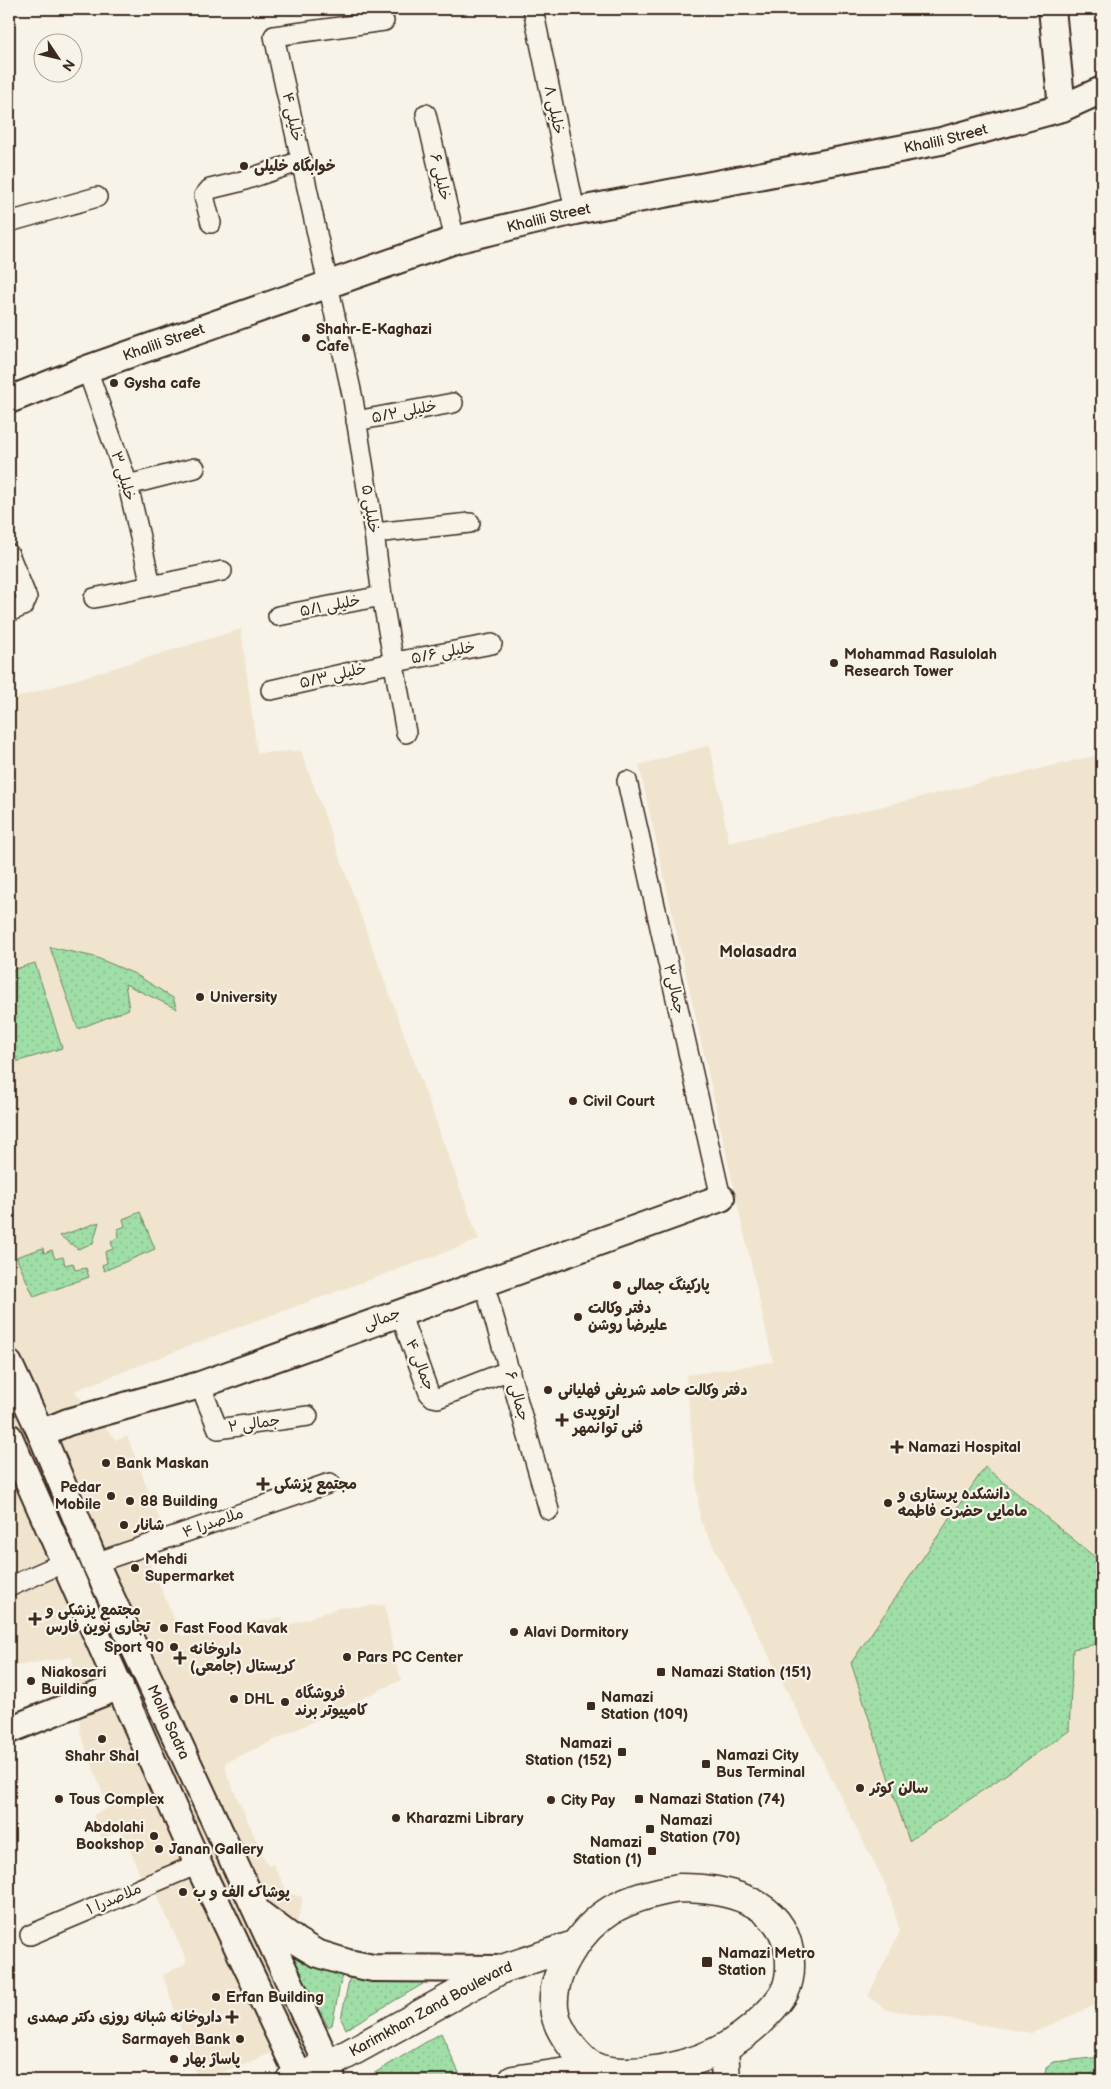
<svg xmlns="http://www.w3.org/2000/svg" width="1111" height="2089" font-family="'Balsamiq Sans','Playpen Sans Arabic',sans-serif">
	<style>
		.built { fill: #f0e4ce }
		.grass { fill: url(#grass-dots); stroke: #6d8462 }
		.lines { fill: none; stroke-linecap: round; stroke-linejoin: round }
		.street-casing { stroke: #3b2a1e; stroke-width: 22 }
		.secondary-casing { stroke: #3b2a1e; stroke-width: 30 }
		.primary-casing { stroke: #3b2a1e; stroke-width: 31 }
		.street { stroke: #f7f3e8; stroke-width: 19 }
		.secondary { stroke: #f7f3e8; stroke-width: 26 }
		.primary { stroke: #f7f3e8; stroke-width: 28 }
		.poi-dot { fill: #3b2a1e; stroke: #f7f3e8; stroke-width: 2 }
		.labels { text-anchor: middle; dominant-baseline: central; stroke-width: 4.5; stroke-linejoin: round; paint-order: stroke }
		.street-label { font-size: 15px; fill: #3b2a1e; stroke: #f7f3e8 }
		.poi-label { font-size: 15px; font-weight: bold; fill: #3b2a1e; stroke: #f7f3e8; text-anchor: start }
		.neighbourhood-label { font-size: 16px; font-weight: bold; fill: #3b2a1e; stroke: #f7f3e8 }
	</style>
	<defs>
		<pattern id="grass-dots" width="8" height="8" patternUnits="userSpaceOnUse" patternTransform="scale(1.25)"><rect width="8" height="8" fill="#9fdea6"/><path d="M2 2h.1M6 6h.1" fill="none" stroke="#8abf8e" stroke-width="1.8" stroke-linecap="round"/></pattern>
	</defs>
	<rect width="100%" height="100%" fill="#f7f3e8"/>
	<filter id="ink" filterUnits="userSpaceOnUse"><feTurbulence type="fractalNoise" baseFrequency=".02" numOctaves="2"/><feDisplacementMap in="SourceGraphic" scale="10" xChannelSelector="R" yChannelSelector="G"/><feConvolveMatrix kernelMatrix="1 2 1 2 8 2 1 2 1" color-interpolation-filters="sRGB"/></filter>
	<g filter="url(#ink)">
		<path class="built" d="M241 629 257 753 301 751 479 1240 225 1332 74 1391 116 1440 127 1436 161 1523 147 1557 182 1636 282 1617 286 1626 338 1608 385 1605 394 1656 401 1680 225 1763 228 1777 268 1866 273 1864 288 1893 302 1897V1904L289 1951 328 2027 249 2063 198 2080 163 1975 186 1963V1959L157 1896 141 1877 122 1830 102 1839 93 1815 108 1808 81 1735 72 1657 9 1667V700Z
			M710 745 729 843 1102 754V2002L1032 2033 885 2009 868 1996 900 1931 887 1888 700 1520 686 1375 773 1362 639 765Z"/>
		<path class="grass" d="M50 947 95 957 135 974 173 998 177 1009 125 984 129 1009 78 1029Z
			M35 963 62 1048 9 1064V971Z
			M140 1212 155 1249 104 1271 102 1265 107 1263 105 1252 113 1249 111 1241 119 1237 118 1229 125 1226 123 1219Z
			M99 1222 93 1243 78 1249 60 1236Z
			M43 1248 44 1253 52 1250 55 1259 63 1257 65 1265 73 1263 75 1270 86 1268 89 1277 34 1297 16 1257Z
			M985 1467 1102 1563V1643L1073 1649 1069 1731 909 1841 851 1663Z
			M289 1951 303 1961 342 1975 332 2025 328 2027Z
			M350 1975 421 1979 423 1984 346 2029 341 2019Z
			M441 2033 460 2075 441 2080H363Z
			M1102 2057V2080H1048L1045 2074 1046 2067 1053 2062Z"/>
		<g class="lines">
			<g class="street-casing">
				<path id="street" d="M533 9 575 211
					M384 21 274 36 353 399 374 533 382 596 406 733
					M426 114 455 240
					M9 222 97 197
					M211 223 204 196 210 189 239 182 301 161
					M87 369 128 485 151 585
					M356 421 453 403
					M128 485 195 468
					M374 533 470 523
					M9 554 27 598 23 606 9 612
					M94 598 222 571
					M278 616 382 596
					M271 690 395 662 492 644
					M627 781 721 1198
					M484 1283 549 1510
					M400 1313 429 1393 433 1397 438 1398 510 1370
					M200 1385 218 1429 308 1416
					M95 1563 330 1483
					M9 1587 65 1562
					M30 1935 198 1864"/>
			</g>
			<g class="secondary-casing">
				<g id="secondary">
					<path d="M1052 9 1062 108"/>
					<path id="s1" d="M9 400 87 369 455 240 575 211 941 141 1062 108 1102 90"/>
					<path id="s2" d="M9 1364 41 1433 95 1563 328 2065 332 2080"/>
					<path d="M41 1433 68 1422 200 1385 721 1198"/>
					<path d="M9 1437 198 1864 301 2080"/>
					<path d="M9 1730 120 1686"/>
					<path d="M260 1914 296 1941 316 1953 348 1963 373 1968 502 1969"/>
				</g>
			</g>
			<g class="primary-casing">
				<g id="primary">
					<path d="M679 1888C723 1888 780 1899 789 1951 791 1965 791 1978 785 1991 780 2001 773 2008 766 2015 731 2053 676 2073 623 2072 596 2071 587 2066 570 2044 562 2033 555 2021 554 2007 551 1971 582 1928 611 1910 632 1898 655 1892 679 1888Z"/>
					<path d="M724 2048 726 2080"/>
					<path id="s3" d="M290 2080 328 2065 502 1969 574 1945"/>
					<path d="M513 2080 594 2068"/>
				</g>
			</g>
			<use href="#street" class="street"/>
			<use href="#secondary" class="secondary"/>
			<use href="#primary" class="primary"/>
		</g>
	</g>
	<g class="poi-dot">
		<circle cx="244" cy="166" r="5"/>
		<circle cx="306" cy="338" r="5"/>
		<circle cx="114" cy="383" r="5"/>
		<circle cx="834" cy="663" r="5"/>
		<circle cx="200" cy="997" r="5"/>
		<circle cx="573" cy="1101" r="5"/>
		<circle cx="617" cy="1285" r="5"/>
		<circle cx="578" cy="1317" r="5"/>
		<circle cx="548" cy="1390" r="5"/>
		<path d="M559.5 1412.5h5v5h5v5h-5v5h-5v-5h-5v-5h5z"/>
		<path d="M894.5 1439.5h5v5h5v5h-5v5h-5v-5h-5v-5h5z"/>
		<circle cx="106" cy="1463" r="5"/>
		<path d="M260.5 1476.5h5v5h5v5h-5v5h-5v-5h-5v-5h5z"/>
		<circle cx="111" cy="1496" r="5"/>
		<circle cx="130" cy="1501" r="5"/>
		<circle cx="888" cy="1503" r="5"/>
		<circle cx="124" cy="1525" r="5"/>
		<circle cx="135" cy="1568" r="5"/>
		<path d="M32.5 1611.5h5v5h5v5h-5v5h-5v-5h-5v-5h5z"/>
		<circle cx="164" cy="1628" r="5"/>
		<circle cx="514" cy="1632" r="5"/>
		<circle cx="174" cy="1647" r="5"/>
		<circle cx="347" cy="1657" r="5"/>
		<path d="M177.5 1650.5h5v5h5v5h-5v5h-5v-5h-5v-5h5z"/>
		<rect x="656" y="1667" width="10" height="10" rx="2.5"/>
		<circle cx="31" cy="1681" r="5"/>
		<circle cx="234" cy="1699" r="5"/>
		<circle cx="285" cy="1702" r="5"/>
		<rect x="586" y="1701" width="10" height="10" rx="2.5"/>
		<circle cx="102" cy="1739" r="5"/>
		<rect x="617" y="1747" width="10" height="10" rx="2.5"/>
		<rect x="701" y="1759" width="10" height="10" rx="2.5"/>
		<circle cx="860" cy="1788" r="5"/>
		<circle cx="59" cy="1799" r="5"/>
		<rect x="634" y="1794" width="10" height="10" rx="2.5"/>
		<circle cx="551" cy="1800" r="5"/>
		<circle cx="396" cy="1818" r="5"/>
		<rect x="645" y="1824" width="10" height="10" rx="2.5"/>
		<circle cx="154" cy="1836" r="5"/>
		<circle cx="159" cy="1849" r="5"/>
		<rect x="647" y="1846" width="10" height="10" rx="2.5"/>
		<circle cx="183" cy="1892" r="5"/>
		<rect x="701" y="1956" width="12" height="12" rx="2.5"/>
		<circle cx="216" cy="1997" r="5"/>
		<path d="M229.5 2009.5h5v5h5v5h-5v5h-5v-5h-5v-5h5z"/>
		<circle cx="240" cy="2039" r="5"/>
		<circle cx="174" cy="2059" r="5"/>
	</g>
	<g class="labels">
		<g class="street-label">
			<text transform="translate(554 110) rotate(78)">خلیلی ۸</text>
			<text transform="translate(292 117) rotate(78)">خلیلی ۴</text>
			<text stroke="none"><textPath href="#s1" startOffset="975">Khalili Street</textPath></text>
			<text transform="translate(440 177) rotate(77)">خلیلی ۶</text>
			<text stroke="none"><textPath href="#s1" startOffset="570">Khalili Street</textPath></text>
			<text stroke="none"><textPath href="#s1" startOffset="165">Khalili Street</textPath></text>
			<text transform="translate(404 412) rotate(-11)">خلیلی ۵/۲</text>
			<text transform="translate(123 476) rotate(73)">۳ خلیلی</text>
			<text transform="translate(370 509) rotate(81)">خلیلی ۵</text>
			<text transform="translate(330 606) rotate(-11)">خلیلی ۵/۱</text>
			<text transform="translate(443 653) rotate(-11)">خلیلی ۵/۶</text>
			<text transform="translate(333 676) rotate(-13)">خلیلی ۵/۳</text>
			<text transform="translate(674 989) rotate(77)">جمالی۳</text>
			<text transform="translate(382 1319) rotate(-20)">جمالی</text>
			<text transform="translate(420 1365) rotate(68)">۴ جمالی</text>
			<text transform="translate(517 1396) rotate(74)">۶ جمالی</text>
			<text transform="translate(254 1424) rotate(-8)">۲ جمالی</text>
			<text transform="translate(213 1523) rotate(-19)">۴ ملاصدرا</text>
			<text stroke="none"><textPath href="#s2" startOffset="392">Molla Sadra</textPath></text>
			<text transform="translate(114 1899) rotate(-23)">۱ ملاصدرا</text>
			<text stroke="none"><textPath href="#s3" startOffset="158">Karimkhan Zand Boulevard</textPath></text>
		</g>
		<g class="poi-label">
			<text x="254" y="166">خوابگاه خلیلی</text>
			<text x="316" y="329">Shahr-E-Kaghazi<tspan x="316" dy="17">Cafe</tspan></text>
			<text x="124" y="383">Gysha cafe</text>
			<text x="844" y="654">Mohammad Rasulolah<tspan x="844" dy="17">Research Tower</tspan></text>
			<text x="210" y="997">University</text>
			<text x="583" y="1101">Civil Court</text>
			<text x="627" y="1285">پارکینگ جمالی</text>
			<text x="588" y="1308">دفتر وکالت<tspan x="588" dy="17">علیرضا روشن</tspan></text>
			<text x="558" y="1390">دفتر وکالت حامد شریفی فهلیانی</text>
			<text x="573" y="1411">ارتوپدی<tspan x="573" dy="17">فنی توانمهر</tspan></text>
			<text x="908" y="1447">Namazi Hospital</text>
			<text x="116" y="1463">Bank Maskan</text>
			<text x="274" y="1484">مجتمع پزشکی</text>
			<text x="101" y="1487" text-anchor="end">Pedar<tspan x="101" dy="17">Mobile</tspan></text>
			<text x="898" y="1494">دانشکده پرستاری و<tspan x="898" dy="17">مامایی حضرت فاطمه</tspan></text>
			<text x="140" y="1501">88 Building</text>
			<text x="134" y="1525">شانار</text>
			<text x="145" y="1559">Mehdi<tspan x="145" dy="17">Supermarket</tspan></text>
			<text x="46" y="1610">مجتمع پزشکی و<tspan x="46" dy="17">تجاری نوین فارس</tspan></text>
			<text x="174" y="1628">Fast Food Kavak</text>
			<text x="524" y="1632">Alavi Dormitory</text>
			<text x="164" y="1647" text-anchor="end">Sport 90</text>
			<text x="190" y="1649">داروخانه<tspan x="190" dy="17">کریستال (جامعی)</tspan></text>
			<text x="357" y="1657">Pars PC Center</text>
			<text x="41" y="1672">Niakosari<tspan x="41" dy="17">Building</tspan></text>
			<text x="671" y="1672">Namazi Station (151)</text>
			<text x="295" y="1693">فروشگاه<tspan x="295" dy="17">کامپیوتر برند</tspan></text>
			<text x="601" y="1697">Namazi<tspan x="601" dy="17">Station (109)</tspan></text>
			<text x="244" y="1699">DHL</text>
			<text x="612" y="1743" text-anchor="end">Namazi<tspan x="612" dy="17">Station (152)</tspan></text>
			<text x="716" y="1755">Namazi City<tspan x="716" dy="17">Bus Terminal</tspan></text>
			<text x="102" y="1756" text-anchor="middle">Shahr Shal</text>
			<text x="870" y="1788">سالن کوثر</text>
			<text x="69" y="1799">Tous Complex</text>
			<text x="649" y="1799">Namazi Station (74)</text>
			<text x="561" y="1800">City Pay</text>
			<text x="406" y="1818">Kharazmi Library</text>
			<text x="660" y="1820">Namazi<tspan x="660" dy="17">Station (70)</tspan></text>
			<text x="144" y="1827" text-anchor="end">Abdolahi<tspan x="144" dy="17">Bookshop</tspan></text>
			<text x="642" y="1842" text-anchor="end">Namazi<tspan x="642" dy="17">Station (1)</tspan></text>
			<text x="169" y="1849">Janan Gallery</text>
			<text x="193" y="1892">پوشاک الف و ب</text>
			<text x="718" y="1953">Namazi Metro<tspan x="718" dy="17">Station</tspan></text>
			<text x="226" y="1997">Erfan Building</text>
			<text x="222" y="2017" text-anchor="end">داروخانه شبانه روزی دکتر صمدی</text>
			<text x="230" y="2039" text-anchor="end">Sarmayeh Bank</text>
			<text x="184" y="2059">پاساژ بهار</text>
		</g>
		<g class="neighbourhood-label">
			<text x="758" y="952">Molasadra</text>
		</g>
	</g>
	<rect width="1111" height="2089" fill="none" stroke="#f7f3e8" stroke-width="30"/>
	<rect x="15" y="15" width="1081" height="2059" fill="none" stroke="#3b2a1e" stroke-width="2" filter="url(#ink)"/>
	<g transform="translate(58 58) rotate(125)"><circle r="24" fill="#f7f3e8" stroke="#aca397"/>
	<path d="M0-4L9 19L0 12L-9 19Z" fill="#3b2a1e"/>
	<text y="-8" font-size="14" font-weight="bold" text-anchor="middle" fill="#3b2a1e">N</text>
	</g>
</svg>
